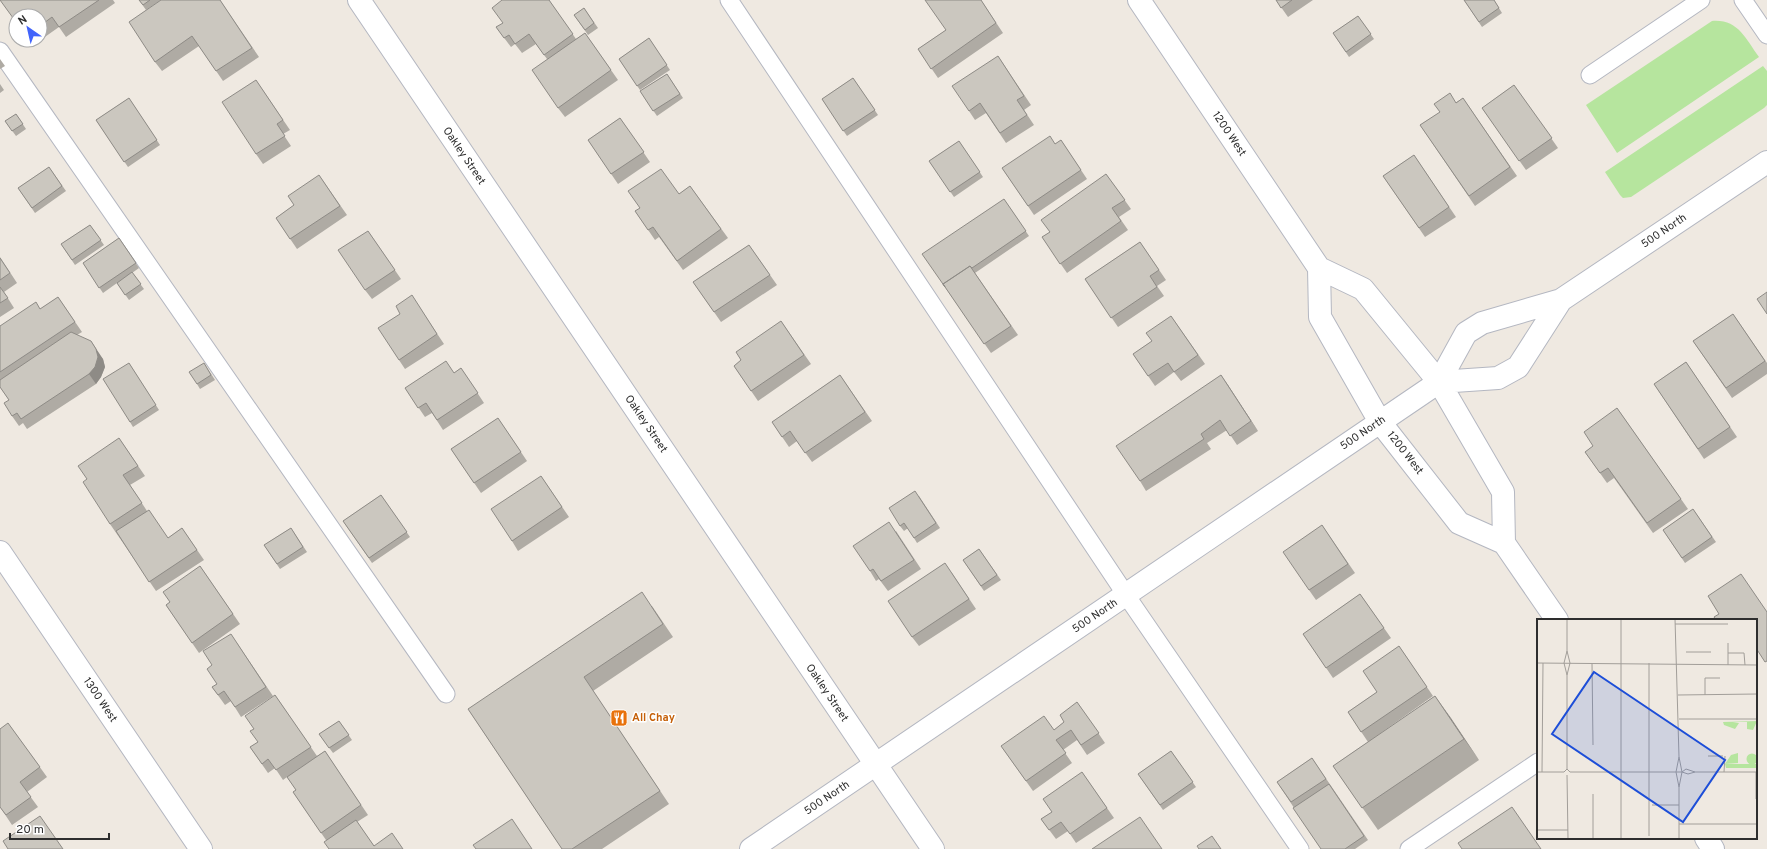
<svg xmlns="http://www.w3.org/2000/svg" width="1767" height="849" font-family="Overpass,sans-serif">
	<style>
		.green { fill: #b6e59e }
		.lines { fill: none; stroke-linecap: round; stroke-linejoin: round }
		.lane-casing { stroke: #b4b7c1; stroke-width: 19 }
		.street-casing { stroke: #b4b7c1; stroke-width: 24 }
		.lane { stroke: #fff; stroke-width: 17 }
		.street { stroke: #fff; stroke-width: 22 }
		.wall { fill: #afaba4 }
		.shaded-wall { fill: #8e8b86 }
		.building { fill: #cbc7bf; stroke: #8e8b86 }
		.labels { text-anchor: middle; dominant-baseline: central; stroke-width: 3; stroke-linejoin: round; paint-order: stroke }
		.street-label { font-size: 11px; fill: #2e2e2e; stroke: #fff }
		.food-label { font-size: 11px; font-weight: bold; fill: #c56008; stroke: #fff; text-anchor: start }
		.inset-road { fill: none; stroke: #a29e99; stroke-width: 1 }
		.view { fill: #1d4ed8; fill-opacity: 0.15; stroke: #1d4ed8; stroke-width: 2 }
		.inset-edge { fill: none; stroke: #2e2e2e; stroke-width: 2 }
	</style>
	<rect width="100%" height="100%" fill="#efe9e1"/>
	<path class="green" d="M1712 21C1738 19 1745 38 1759 57L1617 153 1586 105Z
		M1763 66 1767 71V105L1764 108 1631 197 1623 198 1620 195 1605 172Z"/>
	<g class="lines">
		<g class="lane-casing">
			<path id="lane" d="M729 0 1126 595 1300 849
				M1743 0 1767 35
				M0 51 446 694
				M1590 75 1701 0
				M1409 849 1538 762"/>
		</g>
		<g class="street-casing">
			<path id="street" d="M359 0 933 849
				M1139 0 1319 268 1363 289 1439 382 1503 492 1504 543
				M1319 268 1320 317 1380 422 1459 523 1504 543 1557 620
				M1439 382 1498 378 1518 367 1561 300
				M0 552 201 849
				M1706 838 1713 849
				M751 849 1439 382 1466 333 1482 323 1561 300 1767 162"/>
		</g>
		<use href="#lane" class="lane"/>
		<use href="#street" class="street"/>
	</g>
	<path class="wall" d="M0 0H113L115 3 66 37 59 27 32 46 28 40H40V16Z
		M139 0H161L146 10Z
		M220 0 259 57 223 81 199 46 162 71 155 62Z
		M549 0 576 39 585 33 618 80 565 117 558 108 547 59 536 44 522 53 515 44 511 47 496 27Z
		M981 0 1003 33 938 78 918 49 946 30Z
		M1276 0H1313L1288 17Z
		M1464 0H1494L1502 13 1482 27Z
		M584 8 598 28 588 35 574 15Z
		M1358 16 1374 39 1349 57 1333 33Z
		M649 38 670 70 640 90 619 59Z
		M998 56 1031 105 1024 110 1034 125 1006 143 986 113 975 120 969 111Z
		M0 59 5 66 0 69Z
		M667 74 683 98 657 116 640 91Z
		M853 78 878 115 847 136 822 99Z
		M256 80 290 130 283 134 291 146 263 164 256 154Z
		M0 84 4 90 0 93Z
		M1514 85 1558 148 1526 170 1482 108Z
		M129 98 160 145 128 167 96 120Z
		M1463 98 1517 176 1475 206 1420 125Z
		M16 114 26 129 16 136 5 121Z
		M620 118 650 162 618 184 588 140Z
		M1061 140 1087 179 1034 215 1002 168 1055 144Z
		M959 141 983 177 954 197 929 161Z
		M1414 155 1456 217 1425 237 1383 176Z
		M49 167 66 191 35 213 18 188Z
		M1106 174 1131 209 1119 217 1128 230 1067 273 1042 237 1050 232Z
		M319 175 347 215 297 249 276 218 294 205Z
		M690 186 728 238 683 270 659 237 655 240 635 211 679 194Z
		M1004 199 1029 236 975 273 1018 335 991 353 945 287Z
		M90 225 104 245 75 265 61 244Z
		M368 231 401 279 372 299 365 290Z
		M119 238 139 268 132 273 144 289 129 300 117 283 103 293 83 263Z
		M1140 242 1166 280 1157 286 1164 296 1118 327 1085 279Z
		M749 245 777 285 721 322 693 282Z
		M0 257 17 283 4 292 14 308 0 317Z
		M58 297 82 332 77 335 103 359 105 367 101 377 96 384 27 429 23 423 19 426 12 416 9 400 0 387V326L41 309Z
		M418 305 444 344 405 369 399 360 400 314Z
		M1733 314 1767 363V374L1732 398 1693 341Z
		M1171 316 1205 364 1181 381 1174 372 1155 386 1133 354 1152 341Z
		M781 321 811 364 758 401 734 366 741 360Z
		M1686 362 1737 437 1704 459 1654 384Z
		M129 363 159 410 133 427 130 422Z
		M204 363 215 380 200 389 197 384Z
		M461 368 484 403 443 430 432 413 425 417 405 388 454 373Z
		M840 375 872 421 812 462 797 441 789 447 772 422Z
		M1221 375 1258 431 1237 445 1227 430 1207 443 1211 449 1146 491 1140 481Z
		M1617 408 1688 509 1653 533 1614 478 1607 483 1585 452 1593 446Z
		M498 418 527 461 481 493 451 449Z
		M119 438 145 476 130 485 147 511 168 538 182 528 204 560 156 591 110 524 87 479Z
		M541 476 569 517 518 551 512 541Z
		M381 495 410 537 372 563 343 521Z
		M919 496 940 528 917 543 908 528 904 531 900 526Z
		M1693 509 1716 542 1685 563 1663 530Z
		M1322 525 1355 573 1316 600 1309 590Z
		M291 528 307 552 280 569 264 545Z
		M896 531 921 569 888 591 879 579 876 581 870 571Z
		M979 549 1001 580 984 591 963 560Z
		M200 566 240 624 199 653 166 605 170 602Z
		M952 573 976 609 919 646 912 637Z
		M1360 594 1391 638 1333 678 1303 634Z
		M652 606 673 637 593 691 669 804 602 849H562L468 709Z
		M237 643 273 696 241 717 231 701 225 705 212 687 217 684 212 665Z
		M1399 646 1433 696 1368 742 1348 712 1377 692Z
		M275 695 317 756 325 751 368 815 357 822 374 846 403 849H329L326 840 293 792 296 790 287 777 283 780 275 768 268 773 250 747 258 742 254 729Z
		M1435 696 1479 760 1378 830 1333 766Z
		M1077 702 1105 743 1087 755 1077 740 1063 750 1072 763 1033 791 1001 746 1054 730 1064 722Z
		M339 721 352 740 333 753 319 734Z
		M8 723 47 777 27 792 38 807 12 825 0 807Z
		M1171 751 1196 787 1163 810 1138 774Z
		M1312 758 1368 840 1355 849H1321L1277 782Z
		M1082 772 1114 818 1076 843 1068 831 1056 839 1041 819 1052 812Z"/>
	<path class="shaded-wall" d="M91 341 103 359 105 367 101 377 96 384 89 374Z
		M1221 375 1228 385 1258 431 1251 421Z
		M1435 696 1451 718 1479 760 1464 739Z"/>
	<path class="building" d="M0 0H99L59 27 52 17 40 26V16H16V22Z
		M139 0H150L143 5Z
		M161 0H220L252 48 216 71 192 36 155 62 129 22Z
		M502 0H549L573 34 544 55 529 34 515 44 509 35 504 38 496 27 503 23 492 8Z
		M925 0H981L996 23 931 69 918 49 946 30Z
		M1276 0H1292L1281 8Z
		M1464 0H1494L1499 8 1479 22Z
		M584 8 594 23 585 30 574 15Z
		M1358 16 1371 34 1346 52 1333 33Z
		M585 33 611 70 558 108 532 70Z
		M649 38 667 65 637 86 619 59Z
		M998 56 1024 96 1017 100 1027 115 1000 133 980 103 969 111 952 86Z
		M667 74 680 94 653 111 640 91Z
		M853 78 875 110 843 131 822 99Z
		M256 80 283 120 277 124 285 136 256 154 222 102Z
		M1514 85 1552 138 1519 161 1482 108Z
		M1450 93 1456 103 1463 98 1510 167 1469 196 1420 125 1440 112 1434 104Z
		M129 98 157 140 124 162 96 120Z
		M16 114 23 124 12 131 5 121Z
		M620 118 644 152 611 174 588 140Z
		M1050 136 1055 144 1061 140 1081 170 1028 206 1002 168Z
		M959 141 980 172 950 192 929 161Z
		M1414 155 1449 207 1419 228 1383 176Z
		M49 167 62 186 32 208 18 188Z
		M661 169 679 194 690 186 721 229 677 261 653 227 648 230 635 211 640 208 628 191Z
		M1106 174 1125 200 1112 208 1121 221 1060 264 1042 237 1050 232 1041 220Z
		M319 175 340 206 290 239 276 218 294 205 288 196Z
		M1004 199 1026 231 972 268 970 266 943 284 945 287 922 254Z
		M90 225 101 240 72 260 61 244Z
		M368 231 395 270 365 290 338 250Z
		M119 238 136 263 99 288 83 263Z
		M1140 242 1159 270 1150 276 1157 287 1111 318 1085 279Z
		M749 245 770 275 714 312 693 282Z
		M0 258 10 273 0 280Z
		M970 266 1011 326 984 344 943 284Z
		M132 272 141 284 125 295 117 283Z
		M0 287 8 298 0 303Z
		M1767 292V314L1757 299Z
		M412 295 437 334 399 360 378 328 400 314 396 306Z
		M58 297 75 322 0 372V326L36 302 40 309Z
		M1733 314 1765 361 1726 388 1693 341Z
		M1171 316 1198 355 1174 372 1168 363 1148 376 1133 354 1152 341 1146 333Z
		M781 321 804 355 751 391 734 366 741 360 736 352Z
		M71 332 91 341 96 349 98 357 95 367 89 374 21 419 17 413 12 416 4 403 9 400 0 387V380Z
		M446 361 454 373 461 368 478 393 437 420 426 403 418 408 405 388Z
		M1686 362 1730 427 1698 449 1654 384Z
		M129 363 156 405 130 422 103 379Z
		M204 363 211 375 197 384 189 372Z
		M840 375 865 412 805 453 790 431 782 437 772 422Z
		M1221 375 1251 421 1230 436 1220 420 1201 434 1204 439 1140 481 1116 446Z
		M1617 408 1681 499 1647 523 1608 468 1600 473 1585 452 1593 446 1584 432Z
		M498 418 521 452 474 483 451 449Z
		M119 438 138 466 123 475 142 503 110 524 83 482 87 479 78 466Z
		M541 476 562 507 512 541 491 509Z
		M915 491 936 523 914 538 904 523 900 526 889 508Z
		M381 495 407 532 369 558 343 521Z
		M1693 509 1712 537 1682 558 1663 530Z
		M149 510 168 538 182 528 197 550 149 582 116 531Z
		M889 522 914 560 881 581 873 569 870 571 853 546Z
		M1322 525 1348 564 1309 590 1283 552Z
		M291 528 303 547 277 564 264 545Z
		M979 549 997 575 981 586 963 560Z
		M945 563 969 599 912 637 888 601Z
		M200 566 233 614 192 643 166 605 170 602 163 592Z
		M1741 574 1767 612V661L1765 662 1756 648V620H1716L1714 617 1719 614 1708 596Z
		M642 592 663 624 584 677 660 791 572 849H562L468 709Z
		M1360 594 1384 628 1326 668 1303 634Z
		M231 634 266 687 235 707 224 691 218 695 212 687 217 684 207 669 212 665 203 651Z
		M1399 646 1427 687 1361 732 1348 712 1377 692 1363 671Z
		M275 695 311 747 276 770 268 759 262 764 250 747 258 742 250 731 254 729 245 716Z
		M1435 696 1464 739 1362 808 1333 766Z
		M1077 702 1099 733 1081 745 1071 730 1056 740 1066 753 1026 781 1001 746 1044 716 1054 730 1064 722 1060 715Z
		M339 721 349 735 329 748 319 734Z
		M8 723 40 767 20 782 31 797 6 815 0 807V729Z
		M325 751 361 805 321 833 293 792 296 790 287 777Z
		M1171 751 1193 782 1160 805 1138 774Z
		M1312 758 1326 779 1291 802 1277 782Z
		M1082 772 1107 808 1070 834 1061 822 1049 830 1041 819 1052 812 1043 799Z
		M1329 784 1364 836 1345 849H1321L1293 808Z
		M1512 807 1541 849H1462L1458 843Z
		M40 816 63 849H8L3 841Z
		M1140 817 1162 849H1092Z
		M512 819 532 849H476L473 845Z
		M356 820 374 846 392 833 403 849H329L324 842Z
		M1212 836 1221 849H1199L1197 846Z"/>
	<defs>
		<g id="restaurant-square" transform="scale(0.9)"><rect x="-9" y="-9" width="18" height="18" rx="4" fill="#e8710a" stroke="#fff"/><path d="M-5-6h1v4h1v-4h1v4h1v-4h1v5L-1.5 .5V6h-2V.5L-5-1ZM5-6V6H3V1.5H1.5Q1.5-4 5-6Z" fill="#fff"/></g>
	</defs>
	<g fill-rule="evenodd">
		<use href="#restaurant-square" x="619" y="718"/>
	</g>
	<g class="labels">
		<g class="street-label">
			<text transform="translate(1229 134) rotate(56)">1200 West</text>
			<text transform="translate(464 156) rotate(56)">Oakley Street</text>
			<text transform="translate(1664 231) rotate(-34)">500 North</text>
			<text transform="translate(646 424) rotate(56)">Oakley Street</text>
			<text transform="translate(1363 433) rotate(-34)">500 North</text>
			<text transform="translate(1405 453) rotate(52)">1200 West</text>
			<text transform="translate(1095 616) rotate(-34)">500 North</text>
			<text transform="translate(827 693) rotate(56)">Oakley Street</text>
			<text transform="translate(100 700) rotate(56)">1300 West</text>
			<text transform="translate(827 798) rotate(-34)">500 North</text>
		</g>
		<g class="food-label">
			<text x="632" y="718">All Chay</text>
		</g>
	</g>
	<g transform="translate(1537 619)">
		<rect width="220" height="220" fill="#efe9e1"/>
		<path d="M220 102 216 111 210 110V103H196L202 104 198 110 187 106 186 103ZM201 134V144L188 145 194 136ZM209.5 140a5.5 5.5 0 1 1 11 0a5.5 5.5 0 1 1-11 0ZM188 145H220V149H189Z" fill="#b6e59e"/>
		<path class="inset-road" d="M84 0V220M138 0 142 138 145 153 142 168M138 5H191M149 33H174M191 34H207L208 46M0 44 220 46M55 44 56 126M191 46V24M30 56 33 44 30 32V0M141 76 220 75M168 76V59H183M142 100H220M171 137H186M142 138 139 153 142 168V220M30 150V56L27 44 30 32M0 153H27L30 150 33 153H145L149 150 158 153H220M5 153 6 44M145 153 151 155 158 153M187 153 188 137M30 156 31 220M56 175V220M219 180V153M115 186H142M142 205H220M0 211H31M112 217V44"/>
		<path class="view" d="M57 53 188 141 146 203 15 115Z"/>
		<rect width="220" height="220" class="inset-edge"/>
	</g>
	<g transform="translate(28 28) rotate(326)"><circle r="19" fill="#ffffff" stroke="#ababab"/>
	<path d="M0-3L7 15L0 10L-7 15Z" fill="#4264fb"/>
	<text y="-6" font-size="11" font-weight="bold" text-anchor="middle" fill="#2e2e2e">N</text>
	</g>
	<path d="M10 833v6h99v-6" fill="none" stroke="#2e2e2e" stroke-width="2"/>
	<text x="16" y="833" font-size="12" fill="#2e2e2e" stroke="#ffffff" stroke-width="3" paint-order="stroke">20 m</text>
</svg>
